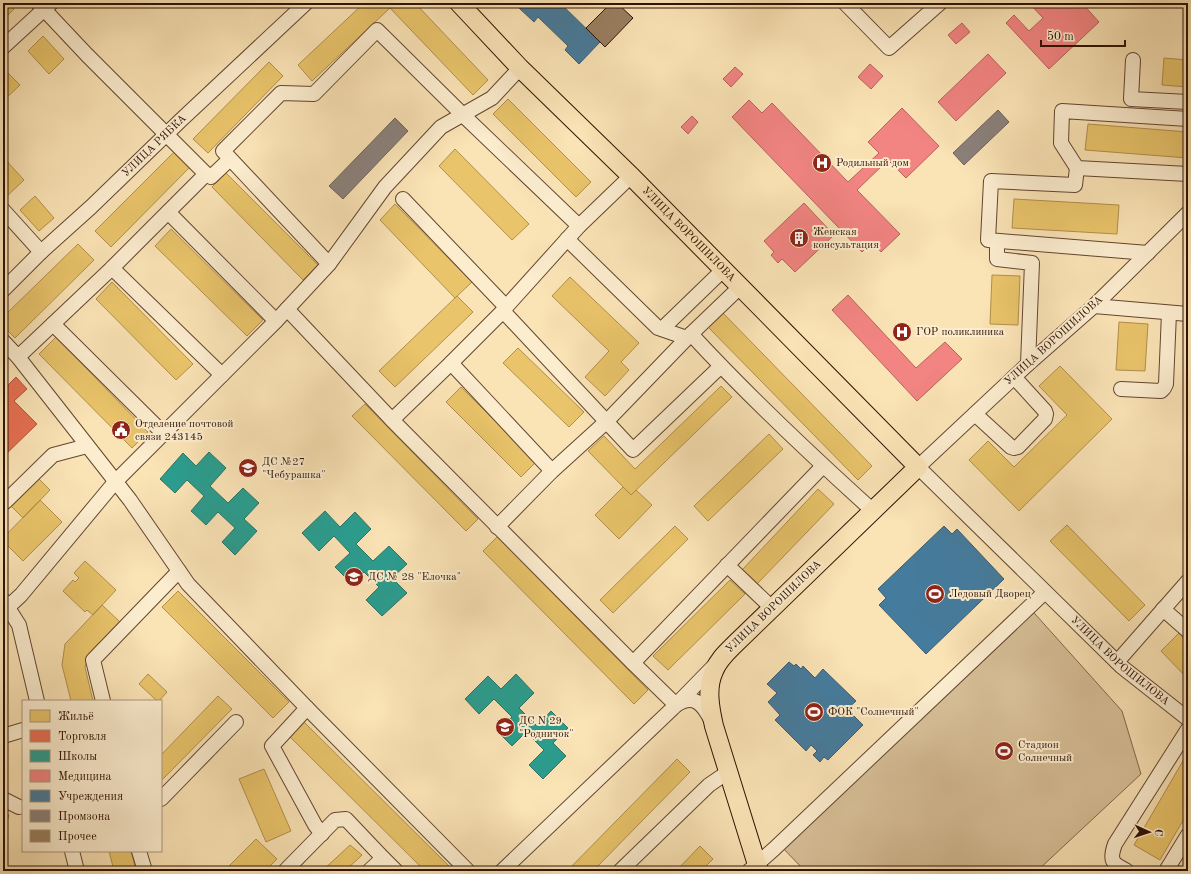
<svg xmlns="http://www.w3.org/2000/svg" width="1191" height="874" font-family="'Old Standard TT',serif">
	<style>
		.green { fill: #d7bf97; stroke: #83684d }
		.homes { fill: #e9c46a; stroke: #b18f4b }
		.shops { fill: #e76f51; stroke: #b0533a }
		.schools { fill: #2a9d8f; stroke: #2c7365 }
		.health { fill: #f28482; stroke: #b8625c }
		.public { fill: #457b9d; stroke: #3e5c6f }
		.industry { fill: #8a817c; stroke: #6f6058 }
		.building { fill: #997f60; stroke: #2f1203 }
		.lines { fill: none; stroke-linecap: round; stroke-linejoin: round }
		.minor-casing { stroke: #624630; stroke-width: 16 }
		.major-casing { stroke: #2f1203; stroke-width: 20 }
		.minor { stroke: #fcedcf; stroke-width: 14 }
		.major { stroke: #fae3b5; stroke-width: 18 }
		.labels { text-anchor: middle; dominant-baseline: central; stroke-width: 4; stroke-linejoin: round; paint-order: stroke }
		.street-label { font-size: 11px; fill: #2f1203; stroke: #fcedcf }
		.poi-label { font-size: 11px; fill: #2f1203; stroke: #fcedcf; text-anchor: start }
	</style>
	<rect width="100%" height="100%" fill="#fae3b5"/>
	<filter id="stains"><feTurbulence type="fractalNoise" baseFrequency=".005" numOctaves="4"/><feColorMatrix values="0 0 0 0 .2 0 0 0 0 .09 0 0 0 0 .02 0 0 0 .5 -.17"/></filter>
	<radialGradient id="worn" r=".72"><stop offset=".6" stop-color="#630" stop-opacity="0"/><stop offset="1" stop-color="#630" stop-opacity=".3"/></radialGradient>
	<path class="green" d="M1027 605 1122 711 1141 774 1037 871H805L777 842Z"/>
	<path class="homes" d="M3 3H8L14 9 3 20Z
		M364 3H386L390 8 312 81 298 65Z
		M395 3H415L488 80 473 95 390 8Z
		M43 36 64 59 49 74 28 51Z
		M1164 58 1188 60V87L1162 85Z
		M269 62 283 76 208 153 193 139Z
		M8 73 20 85 3 101V78Z
		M508 99 591 182 576 197 493 114Z
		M1088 124 1188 132V158L1085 150Z
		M455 149 529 224 512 240 439 166Z
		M174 152 190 167 111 247 95 231Z
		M3 157 24 180 7 196 3 192Z
		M226 173 318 265 303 280 212 187Z
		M35 196 54 218 39 231 20 210Z
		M1014 199 1119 205 1117 234 1012 228Z
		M395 204 472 282 455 298 380 220Z
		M171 229 263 320 247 336 155 246Z
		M78 244 94 260 15 338 3 326V317Z
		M992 275 1020 276 1018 325 990 324Z
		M570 277 639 343 621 362 629 370 605 396 585 377 609 351 552 296Z
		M112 282 193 364 176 380 96 299Z
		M457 296 473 312 395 387 379 371Z
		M723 313 872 466 858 480 708 327Z
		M1119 322 1148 324 1145 371 1116 370Z
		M56 337 148 432 132 448 39 354Z
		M518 348 584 412 569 427 503 363Z
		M1060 366 1112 419 1019 511 969 460 988 441 1014 467 1067 415 1039 386Z
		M721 386 732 397 631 495 588 451 604 436 635 469Z
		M461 387 536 462 521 477 446 402Z
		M365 404 478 519 466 531 352 416Z
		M769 434 783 449 708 521 694 506Z
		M39 479 50 490 23 518 11 506Z
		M623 487 631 495 636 490 652 505 619 539 595 515Z
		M818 489 834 504 757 584 742 570Z
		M40 500 62 522 23 561 3 541V538Z
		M1067 525 1145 605 1129 621 1050 541Z
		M675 526 688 539 613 613 600 600Z
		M497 537 648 690 634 704 483 551Z
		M85 561 116 590 93 615 87 610 85 612 63 591 73 580 75 582 79 578 74 573Z
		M730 580 745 594 668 670 653 656Z
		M178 591 289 702 273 718 162 607Z
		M102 605 120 622 89 654 85 667 93 701H71L62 665 65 644Z
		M1179 633 1188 643V679L1161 651Z
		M148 674 167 692 159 701H157L139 684Z
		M218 696 232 709 161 781V755Z
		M302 720 454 871H425L288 735Z
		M1187 754 1188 755V812L1160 860 1134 845Z
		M677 759 690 772 593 871H567Z
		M264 769 291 831 266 842 239 779Z
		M3 813 9 815 3 835Z
		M256 839 277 859 265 871H224Z
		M350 845 362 855 345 871H322Z
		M700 846 713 859 701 871H676Z
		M109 851H131L136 870 114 871Z"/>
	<path class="shops" d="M16 377 27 389 14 401 37 424 3 457V390Z"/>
	<path class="schools" d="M209 452 226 468 210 486 228 503 243 488 259 503 244 519 257 531 235 555 222 542 235 528 218 512 206 525 191 511 204 496 187 480 175 493 160 479 183 453 196 466Z
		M325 511 340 527 355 512 371 529 356 544 373 561 389 546 407 564 392 578 407 593 382 616 366 600 379 587 364 572 352 584 335 567 350 553 334 536 319 551 302 533Z
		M516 674 534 693 519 708 537 726 551 711 568 728 553 743 566 756 543 779 529 765 544 750 526 732 512 746 497 731 512 717 494 699 479 714 465 699 488 676 501 689Z"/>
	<path class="health" d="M1029 3H1082L1099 22 1049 69 1006 23 1014 15 1029 31 1043 18Z
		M962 23 970 32 956 44 948 35Z
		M988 54 1006 73 956 121 938 102Z
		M870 64 883 76 871 89 858 77Z
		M735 67 743 74 731 87 723 79Z
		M749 100 762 113 772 103 848 182 879 153 868 142 902 108 939 146 906 178 888 160 857 190 900 234 881 252 872 242 862 252 732 117Z
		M692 116 698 122 688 134 681 127Z
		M804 203 834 235 795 272 782 259 778 263 771 255 774 252 764 241Z
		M848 295 916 368 945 342 962 359 917 401 832 310Z"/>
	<path class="public" d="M523 3H560L600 42 579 64 565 50 568 46 538 17 534 22 519 8Z
		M944 526 952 534 957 529 1004 579 926 654 879 605 886 598 878 589Z
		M789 662 794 666 796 664 801 669 803 666 815 678 823 669 856 701 847 709 863 725 828 760 824 757 820 762 813 755 817 751 811 745 806 751 775 720 780 715 768 702 777 693 767 684Z"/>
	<path class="industry" d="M998 110 1009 122 964 165 953 153Z
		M395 118 408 131 343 199 329 186Z"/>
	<path class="building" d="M611 3H617L633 18 605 47 586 28Z"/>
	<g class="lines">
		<g class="minor-casing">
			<g id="minor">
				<path d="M845 3 889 48 940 3"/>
				<path d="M3 47 51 3"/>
				<path d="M1133 60 1131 99 1188 102"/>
				<path d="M1188 119 1062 111 1061 143 1077 168 1188 174"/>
				<path d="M1077 168 1075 185 991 181 988 240 1148 253"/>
				<path d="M206 174 211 177 230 159"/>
				<path d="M403 199 506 307 503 311 633 450 721 366"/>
				<path d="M3 210 41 252"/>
				<path d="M168 212 276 321"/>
				<path id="s1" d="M1188 213 1094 306 1028 364 918 467 1122 667 1188 719"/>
				<path d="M567 239 658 328 687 338"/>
				<path d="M997 241V259L1032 263 1028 364"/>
				<path d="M329 264 223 151 281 93 314 94 377 30 463 115 579 226"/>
				<path d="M112 268 222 375"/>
				<path id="s2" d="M3 290 41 252 91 207 181 120 306 3"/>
				<path d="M1094 306 1188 314"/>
				<path d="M506 307 579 226 631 176"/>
				<path d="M287 309 392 420 633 663 676 705C694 693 703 704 711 720"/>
				<path d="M503 311 451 363 552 471"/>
				<path d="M53 324 164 434"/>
				<path d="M662 329 723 270"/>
				<path d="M691 334C748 396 810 454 873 511"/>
				<path d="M3 341 18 357 130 500 188 584 307 708 468 871"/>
				<path d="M18 357 112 268 206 174 87 55 38 3"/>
				<path d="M1121 389 1161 391 1164 388 1166 384 1169 313"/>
				<path d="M975 414 1011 447 1014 448 1018 447 1045 419 1046 414 1045 411 1014 377"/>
				<path d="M392 420 451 363"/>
				<path d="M3 501 5 502 53 455 87 446"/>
				<path d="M497 527 552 471 606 422 691 334 740 287"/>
				<path d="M727 565 772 608"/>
				<path d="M3 600 19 625 37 701"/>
				<path d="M8 607 21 595 115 482 276 321 329 264 385 187 441 127 492 98 520 68"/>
				<path d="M1163 609 1188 631"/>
				<path d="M1117 662 1188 581"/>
				<path d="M633 663 823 466"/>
				<path d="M103 701 93 660 179 571"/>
				<path d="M307 708 272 746 315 825 322 834"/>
				<path d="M3 736 23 730"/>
				<path d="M3 799 19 807"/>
				<path d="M161 799 236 722"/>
				<path d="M72 851 77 871"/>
				<path d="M139 851 145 871"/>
				<path d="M285 871 335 820 346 819 383 858"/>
				<path d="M369 871 383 858 396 871"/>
				<path d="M502 871 673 708 715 665"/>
				<path d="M620 871 709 785 728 772"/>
				<path d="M749 871 774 849 1045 592"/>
				<path d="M1127 871C1112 863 1109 861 1115 844L1188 729"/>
				<path d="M1166 871 1188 835"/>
			</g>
		</g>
		<g class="major-casing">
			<g id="major">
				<path id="s3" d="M459 3 520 68 631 176 918 467 735 644C727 652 718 660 714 671 706 688 710 708 714 726L759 871"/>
			</g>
		</g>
		<use href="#minor" class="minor"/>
		<use href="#major" class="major"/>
	</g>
	<defs>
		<g id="hospital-disc" transform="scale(1)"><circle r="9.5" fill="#8f2418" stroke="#fcedcf"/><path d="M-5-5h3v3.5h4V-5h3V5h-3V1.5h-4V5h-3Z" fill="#fff"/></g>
		<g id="building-disc" transform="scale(1)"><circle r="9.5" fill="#8f2418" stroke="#fcedcf"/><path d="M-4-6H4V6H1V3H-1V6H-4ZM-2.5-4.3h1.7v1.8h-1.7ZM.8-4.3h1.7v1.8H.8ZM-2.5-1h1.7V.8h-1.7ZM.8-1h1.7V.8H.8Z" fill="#fff"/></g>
		<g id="civic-disc" transform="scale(1)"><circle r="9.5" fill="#8f2418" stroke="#fcedcf"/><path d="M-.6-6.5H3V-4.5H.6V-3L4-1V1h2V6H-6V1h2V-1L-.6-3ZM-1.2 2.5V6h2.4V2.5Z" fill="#fff"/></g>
		<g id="school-disc" transform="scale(1)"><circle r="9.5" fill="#8f2418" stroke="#fcedcf"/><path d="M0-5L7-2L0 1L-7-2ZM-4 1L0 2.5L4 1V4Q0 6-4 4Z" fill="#fff"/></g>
		<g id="stadium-disc" transform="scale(1)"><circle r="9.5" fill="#8f2418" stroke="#fcedcf"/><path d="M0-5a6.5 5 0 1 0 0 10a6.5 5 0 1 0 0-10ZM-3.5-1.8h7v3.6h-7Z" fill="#fff"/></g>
	</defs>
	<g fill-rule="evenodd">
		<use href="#hospital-disc" x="822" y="163"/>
		<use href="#building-disc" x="799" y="238"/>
		<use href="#hospital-disc" x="902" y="332"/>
		<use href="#civic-disc" x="121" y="430"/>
		<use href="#school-disc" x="248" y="468"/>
		<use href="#school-disc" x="354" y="577"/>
		<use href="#stadium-disc" x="935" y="594"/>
		<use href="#stadium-disc" x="814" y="712"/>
		<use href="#school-disc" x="505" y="727"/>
		<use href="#stadium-disc" x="1004" y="751"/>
	</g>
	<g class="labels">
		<g class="street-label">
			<text stroke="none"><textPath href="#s2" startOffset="209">УЛИЦА РЯБКА</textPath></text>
			<text stroke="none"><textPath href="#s3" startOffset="326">УЛИЦА ВОРОШИЛОВА</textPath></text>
			<text transform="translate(1054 341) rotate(-42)">УЛИЦА ВОРОШИЛОВА</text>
			<text transform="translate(774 607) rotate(-44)">УЛИЦА ВОРОШИЛОВА</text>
			<text stroke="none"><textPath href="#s1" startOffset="651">УЛИЦА ВОРОШИЛОВА</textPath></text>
		</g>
		<g class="poi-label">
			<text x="836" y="163">Родильный дом</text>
			<text x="813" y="232">Женская<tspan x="813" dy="13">консультация</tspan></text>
			<text x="916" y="332">ГОР поликлиника</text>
			<text x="135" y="424">Отделение почтовой<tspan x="135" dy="13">связи 243145</tspan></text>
			<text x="262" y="462">ДС №27<tspan x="262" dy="13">"Чебурашка"</tspan></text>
			<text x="368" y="577">ДС № 28 "Елочка"</text>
			<text x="949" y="594">Ледовый Дворец</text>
			<text x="828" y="712">ФОК "Солнечный"</text>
			<text x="519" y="721">ДС N 29<tspan x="519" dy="13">"Родничок"</tspan></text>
			<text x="1018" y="745">Стадион<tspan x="1018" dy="13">Солнечный</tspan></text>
		</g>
	</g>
	<rect width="1191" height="874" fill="none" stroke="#fae3b5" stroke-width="16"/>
	<rect x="4" y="4" width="1183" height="866" fill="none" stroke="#2f1203" stroke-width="2"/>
	<rect x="8" y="8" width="1175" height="858" fill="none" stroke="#2f1203"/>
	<rect x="22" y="700" width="140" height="152" fill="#fcedcf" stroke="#aa957d"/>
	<rect x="30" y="710" width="20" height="12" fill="#e9c46a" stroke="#aa957d"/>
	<text x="58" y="720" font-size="12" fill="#2f1203">Жильё</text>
	<rect x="30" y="730" width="20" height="12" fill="#e76f51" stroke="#aa957d"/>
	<text x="58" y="740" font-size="12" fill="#2f1203">Торговля</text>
	<rect x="30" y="750" width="20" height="12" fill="#2a9d8f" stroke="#aa957d"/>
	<text x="58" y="760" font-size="12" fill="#2f1203">Школы</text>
	<rect x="30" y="770" width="20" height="12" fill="#f28482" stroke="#aa957d"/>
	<text x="58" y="780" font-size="12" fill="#2f1203">Медицина</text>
	<rect x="30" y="790" width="20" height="12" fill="#457b9d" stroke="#aa957d"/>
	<text x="58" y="800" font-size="12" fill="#2f1203">Учреждения</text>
	<rect x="30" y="810" width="20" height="12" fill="#8a817c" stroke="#aa957d"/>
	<text x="58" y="820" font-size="12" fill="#2f1203">Промзона</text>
	<rect x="30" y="830" width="20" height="12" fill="#997f60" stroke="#aa957d"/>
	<text x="58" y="840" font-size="12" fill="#2f1203">Прочее</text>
	<g transform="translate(1149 832) rotate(93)" stroke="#fcedcf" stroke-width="3" paint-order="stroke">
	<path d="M0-3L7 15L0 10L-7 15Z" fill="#2f1203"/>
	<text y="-6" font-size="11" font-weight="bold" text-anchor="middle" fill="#2f1203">С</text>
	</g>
	<path d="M1041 40v6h84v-6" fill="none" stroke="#2f1203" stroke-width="2"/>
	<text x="1047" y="40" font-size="12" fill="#2f1203" stroke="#fcedcf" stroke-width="3" paint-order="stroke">50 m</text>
	<rect width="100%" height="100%" filter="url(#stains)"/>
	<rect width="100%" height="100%" fill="url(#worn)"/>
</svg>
